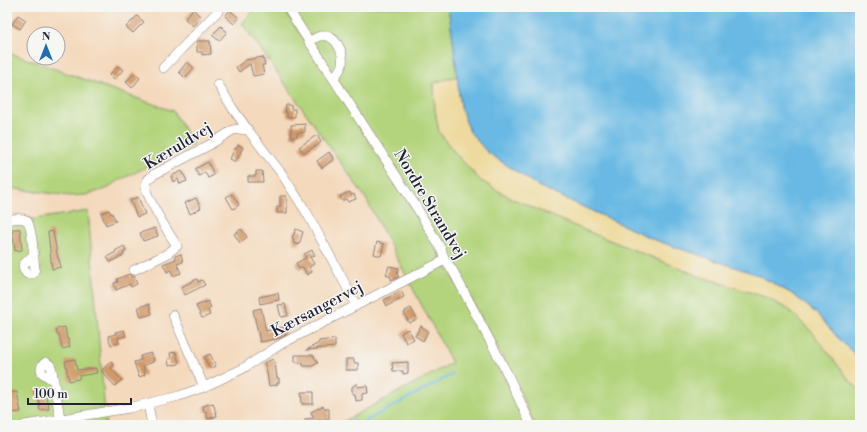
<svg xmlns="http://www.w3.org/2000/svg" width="867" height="432" font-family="'Libre Bodoni',serif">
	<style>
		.green { fill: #b3d47c; stroke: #6a7b5c }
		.sand { fill: #eeda9e; stroke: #887e6c }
		.water { fill: #69b9e4; stroke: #466e90 }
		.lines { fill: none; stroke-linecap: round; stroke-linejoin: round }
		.stream { stroke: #69b9e4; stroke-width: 2 }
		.building { fill: #d19967 }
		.minor-casing { stroke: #8b7e7c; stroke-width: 10 }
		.minor { stroke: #fff; stroke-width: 9 }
		.labels { text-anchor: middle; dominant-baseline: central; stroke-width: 3; stroke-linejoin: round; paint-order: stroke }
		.street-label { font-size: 16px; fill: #22223b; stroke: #f6f6f2 }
	</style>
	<rect width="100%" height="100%" fill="#f6f6f2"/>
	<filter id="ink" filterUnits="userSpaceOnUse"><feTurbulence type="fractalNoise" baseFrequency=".025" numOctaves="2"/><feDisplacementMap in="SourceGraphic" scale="8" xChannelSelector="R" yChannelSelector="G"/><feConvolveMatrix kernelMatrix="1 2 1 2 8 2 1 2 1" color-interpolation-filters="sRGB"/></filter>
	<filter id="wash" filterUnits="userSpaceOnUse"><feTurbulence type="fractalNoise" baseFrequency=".012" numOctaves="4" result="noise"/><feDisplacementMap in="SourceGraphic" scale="16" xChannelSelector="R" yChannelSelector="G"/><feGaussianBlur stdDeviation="0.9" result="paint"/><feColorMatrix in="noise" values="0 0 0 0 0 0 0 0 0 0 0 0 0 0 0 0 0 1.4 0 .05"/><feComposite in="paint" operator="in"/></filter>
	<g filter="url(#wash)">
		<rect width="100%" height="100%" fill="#f4d9bc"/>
		<path class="green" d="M257 7H283L441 254 440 259 444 267 448 269 529 425H337L452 363 365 197 242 23Z
			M290 7H448L453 39 457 76 434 83 435 110 439 132 455 153 481 181 511 198 572 225 699 276 765 297 788 309 812 332 851 382 860 390V425H535L510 371 447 254Z
			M7 52 173 111 193 144 114 183 109 188 86 195 70 196 17 189 7 187Z
			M88 211 106 425H7V223Z"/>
		<path class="sand" d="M457 76 459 94 462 111 470 132 538 186 655 240 758 275 794 295 817 314 840 340 860 359V390L851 382 812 332 788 309 765 297 699 276 572 225 511 198 481 181 455 153 439 132 435 110 434 83Z"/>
		<path class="water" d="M448 7H860V359L840 340 817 314 794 295 758 275 655 240 538 186 487 152 470 132 462 111 459 94 453 39Z"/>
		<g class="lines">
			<path class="stream" d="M352 420 360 425
				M361 425 366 421 453 374"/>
		</g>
		<g id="blocks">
			<path class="building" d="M193 9 201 17 193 26 185 19Z
				M230 10 239 18 234 24 225 16Z
				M18 15 26 20 20 29 12 24Z
				M137 16 144 22 133 33 126 27Z
				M221 26 227 32 219 41 212 35Z
				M197 41H210L211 54 202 55V52H197Z
				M263 57 265 65H262L264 74 253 76 250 64 239 72 236 67 246 60Z
				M187 62 194 68 185 78 179 72Z
				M118 66 123 70 114 80 109 75Z
				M134 73 140 78 132 88 126 82Z
				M286 105H291V109H295V117H287V112H285Z
				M305 124V132L297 133V137H291V125Z
				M317 135 321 142 315 147V146L304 153 299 147Z
				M238 145 243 147 238 158H237L236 162 230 159 235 148 236 149Z
				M329 152 334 159 322 168 317 161Z
				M208 162 214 175 208 178 205 172 199 176 195 169Z
				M182 171 187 181 180 184 178 179 173 182 171 176Z
				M256 171H262L263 182H248V176H256Z
				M350 192 351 195 354 194 356 199 348 202 346 199 342 201 340 196Z
				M232 194 239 205 233 209 226 197Z
				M280 196H286V200H287V213H277V207H280Z
				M138 197 145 214 137 217 130 200Z
				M196 198 201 208 190 214 185 203Z
				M109 210 111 214 112 213 116 221 106 225 101 213Z
				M155 228 158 236 143 241 140 233Z
				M12 229H20L22 250 15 251Z
				M241 229 247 237 240 243 234 234Z
				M296 229 303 232 299 245 293 243 294 239 292 238Z
				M53 231 58 259H59L61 267 52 269 48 232Z
				M377 242 384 244 381 256 374 254Z
				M124 246 126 251 123 253 124 255 110 262 107 257 116 252 115 251Z
				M312 250 315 255 310 257 314 264 309 267 312 272 307 275 303 267 299 269 296 263 306 258 304 254Z
				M181 254 183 262 177 264 181 273 173 276 171 270 167 272 163 264 176 259 175 256Z
				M389 266 399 268 397 274 399 277 391 280V277L386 275Z
				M130 274 131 277 134 276 137 284 131 287 130 284 116 290 114 283 118 282 117 279Z
				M197 279 198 282 202 280 205 285 185 295 181 287Z
				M401 291 404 297 387 306 384 300Z
				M278 293 279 300 260 304 259 297Z
				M208 301 211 308 208 310 210 315 202 318 196 306Z
				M149 304 152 314 141 317 138 307Z
				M285 304 288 316 281 317 278 305Z
				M261 308 266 331 284 327 286 335 280 338 260 342 253 310Z
				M411 308 417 319 409 323 404 313 406 312 405 311Z
				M421 326 428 331 423 341 415 336Z
				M65 327 67 339H68L70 347 62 349 59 334 57 335 56 329Z
				M408 329 414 339 406 343 401 333Z
				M124 330 126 336 118 338 119 343 111 345 108 336 116 334 115 332Z
				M335 339V347L306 350 319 343V341Z
				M176 352 179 364 173 365V364L169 365 168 359 171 358 170 353Z
				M151 353V354H152L154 361H153V362L143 366 145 373 144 374 145 375 139 377 134 362 141 360 140 356Z
				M210 354 216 366 210 369 204 357Z
				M295 355H313L318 363 312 366H303V363L295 362Z
				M75 359 77 370 96 368 97 373 79 376V379L69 381 65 361Z
				M273 359 275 363 277 378H279V383H277V385L269 386 266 367 264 363Z
				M346 359H354V363H358V370H346Z
				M111 361 114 365 111 368 122 380 115 386 101 371Z
				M408 362V373L403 374V371H393L392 363Z
				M357 383V387L367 386 368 393 362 394V400L356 401 355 394H352V387Z
				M45 388 47 402 48 401 49 409 40 410 38 395H35V389Z
				M17 392 21 412 11 413 9 393Z
				M301 392H313V404H302Z
				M213 403 217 416 208 419 206 411 204 412 203 406Z
				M323 406 325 409H329V419H320V425H318L316 421V425H305V419L314 418 311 412Z"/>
		</g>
	</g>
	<g filter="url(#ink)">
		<use href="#blocks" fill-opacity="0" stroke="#8b7e7c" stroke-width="1"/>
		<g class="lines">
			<g class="minor-casing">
				<path id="minor" d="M287 7 417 208 441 249 445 260 453 271 507 373 531 425
					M309 42C312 40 316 37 320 36 336 33 344 52 342 65 340 70 337 74 334 78
					M163 68 219 10V7
					M218 84 233 109 248 130
					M7 220C13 219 20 217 26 220 32 223 34 261 35 269L33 274H27L24 270 23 265 34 254
					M134 270 167 254 177 246C170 235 144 195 146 185 146 180 150 178 153 175L211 144 233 130 239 129 248 130 282 174 307 213 349 291 356 306
					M173 315 204 387
					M54 381 42 373 41 369 42 365 46 362 50 365 52 370 61 424
					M148 404 152 425
					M25 425 129 408 179 396 204 387 242 369 283 343 445 260"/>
			</g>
			<use href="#minor" class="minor"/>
		</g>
	</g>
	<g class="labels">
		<g class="street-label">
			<text transform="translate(178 146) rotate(-31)">Kæruldvej</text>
			<text transform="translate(430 204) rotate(59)">Nordre Strandvej</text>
			<text transform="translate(317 309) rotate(-28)">Kærsangervej</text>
		</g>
	</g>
	<rect width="867" height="432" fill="none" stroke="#f6f6f2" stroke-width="24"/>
	<g transform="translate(46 46)"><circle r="19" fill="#f6f6f2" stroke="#a1a1a9"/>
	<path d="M0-3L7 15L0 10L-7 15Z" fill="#1f6fb2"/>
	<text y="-6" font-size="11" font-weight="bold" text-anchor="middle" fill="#22223b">N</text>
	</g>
	<path d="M28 398v6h103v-6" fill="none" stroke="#22223b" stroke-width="2"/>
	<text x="34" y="398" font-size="12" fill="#22223b" stroke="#f6f6f2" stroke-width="3" paint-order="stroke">100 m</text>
</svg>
